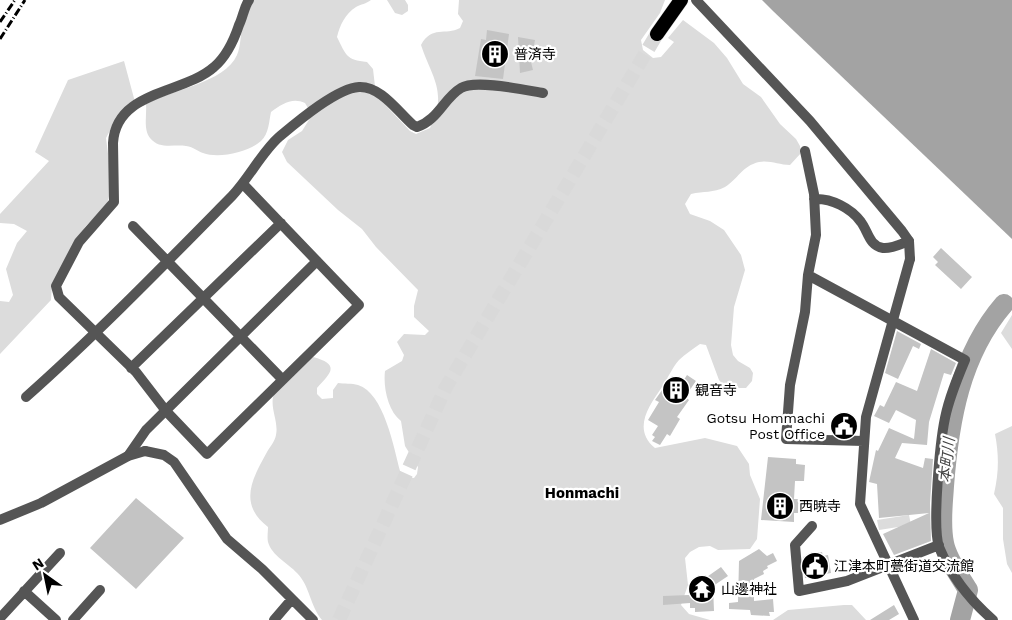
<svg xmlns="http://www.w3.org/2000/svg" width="1012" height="620" font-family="'Work Sans','Noto Sans JP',sans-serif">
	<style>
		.green { fill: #dcdcdc }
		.water { fill: #a3a3a3 }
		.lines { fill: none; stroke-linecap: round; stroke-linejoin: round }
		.river { stroke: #a3a3a3; stroke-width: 20 }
		.building { fill: #c4c4c4 }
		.trunk-tunnel { stroke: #d9d9d9; stroke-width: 14; stroke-dasharray: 14 7; stroke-linecap: butt }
		.trunk-casing { stroke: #dbdbdb; stroke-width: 15 }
		.minor { stroke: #555; stroke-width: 10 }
		.tertiary { stroke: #555; stroke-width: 10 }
		.trunk { stroke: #000; stroke-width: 14 }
		.rail { stroke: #000; stroke-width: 3; stroke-dasharray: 8 2.5 1 2.5; stroke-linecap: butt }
		.labels { text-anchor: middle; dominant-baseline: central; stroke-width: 4.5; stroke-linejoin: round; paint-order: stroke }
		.poi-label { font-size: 14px; fill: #000; stroke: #fff; text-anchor: start }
		.water-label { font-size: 15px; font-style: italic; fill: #444; stroke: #fff }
		.neighbourhood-label { font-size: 15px; font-weight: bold; fill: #000; stroke: #fff }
	</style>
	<rect width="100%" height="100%" fill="#fff"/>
	<path class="green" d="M254 0H371C366 4 361 4 356 7 345 14 340 25 337 37 346 55 346 60 367 62L373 69 376 95 410 131 416 134 430 128C448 92 432 78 421 45 432 25 445 36 460 28L463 21 458 14 459 0H665L660 13 641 40 643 50 653 58 661 57 674 42 668 38 683 20 714 43 727 58 743 84 761 97 780 124 796 139 800 146 801 153 790 165C779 165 770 160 759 162 742 166 738 179 725 187 713 193 704 191 691 194L685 204 690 214 710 221 724 230 741 255 745 270 734 307 731 345 733 355 738 361 750 368 753 373 752 381 746 388H726L719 380 706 345 700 344C693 349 685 354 679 360 672 368 668 378 662 387 649 406 632 429 655 448L705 438 737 446 749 464 750 475 760 499 757 539 750 549 718 550 710 546 699 547 690 552 685 558 688 585 681 605 689 614 710 620H322C310 606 310 586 297 573 288 563 272 556 268 542 267 538 268 531 268 527 238 504 252 479 267 452 270 447 275 441 276 435 279 421 269 407 274 394 278 381 302 364 313 357 343 365 328 375 317 388V394L322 399 333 398V390L338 383C344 384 352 383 358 385 384 393 394 448 400 471L406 477 414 478 417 474 418 467 405 446 401 421C388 411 383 387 385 371L402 361 404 355 397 342 404 334 425 335 429 331 414 317V306L418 290 376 247 362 229 338 210 287 162 282 152 288 140 302 131 312 115 305 103C292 97 282 104 271 112 269 121 269 134 261 141 249 152 219 159 203 153 197 151 194 147 186 146 173 144 160 150 150 138 143 129 147 115 146 104 170 90 225 83 237 55 241 46 240 35 243 25 244 20 251 8 254 0Z
		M387 0H405L408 5V11L402 15 395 13Z
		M124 61 135 102 115 121 106 138 112 185 107 204 85 227 52 286 51 300 0 354V301L9 302 13 295 6 269 17 243 27 231 14 224 0 223V214L49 161 35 152 68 80Z
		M1012 315V349L1001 333Z
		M1012 426V573L1007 564 1003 539V508L994 494C999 472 999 455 995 434Z
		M909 515 911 525 879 530 877 520Z
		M844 605H852L866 620H773L788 610Z"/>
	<path class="water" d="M762 0H1012V239L773 11Z"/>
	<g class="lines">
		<path class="river" d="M960 620 968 590C959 575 947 559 944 543 940 524 943 504 944 486 949 421 960 355 1004 304"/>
	</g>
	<path class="building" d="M487 30 509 34 503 79 475 76 481 39 486 40Z
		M518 37 535 40 531 62 533 70 520 73Z
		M941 248 972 277 961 289 935 265 938 262 933 257Z
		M897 331 921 344 919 349 913 346 898 379 885 373Z
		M931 349 956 363 951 375 944 373 929 422 927 445 902 443 895 458 923 468 925 458 933 459 930 503 931 541 894 555 883 534 929 513 879 518 877 484 869 482 876 450 878 451 889 428 914 439 916 420 896 410 889 423 874 416 880 405 884 407 896 382 917 391Z
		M687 375 696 381 685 397 689 400 677 417 680 419 670 436 667 434 660 445 652 441 655 437 652 435 658 426 648 420 659 402 655 400 672 376 682 383Z
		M836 419 850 420 849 434 835 433Z
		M768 457 796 459V464L805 465 804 481H795L794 499H799L798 513H794V522L761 520Z
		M136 498 184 538 136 589 90 548Z
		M759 549 767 556 773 553 777 561 767 566 768 568 763 571 764 574 754 579V601L773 599 774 612H769L770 616 751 615 750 610 729 609V603L738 602 739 561Z
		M822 552 823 556 828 555 831 573 805 578 803 557Z
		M721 567 728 576 713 586 714 611 695 612V608H690V603L663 605V596L689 595V591H694V586Z
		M894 605 899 614 889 620H870Z"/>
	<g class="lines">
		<path class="trunk-tunnel" d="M339 620 446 387 657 34"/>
		<g class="trunk-casing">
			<path id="trunk" d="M657 34 681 0"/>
		</g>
		<path class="minor" d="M805 151 814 194 816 235 808 275 805 312 790 385 786 439 864 441
			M243 184 359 305 207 454 166 411 136 372 59 297 56 286 79 242 114 202 113 143C116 90 184 94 214 67 226 57 234 40 239 25 243 17 244 7 249 0
			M814 199C831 198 851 208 861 222 868 231 869 246 883 248 891 249 901 244 909 241
			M133 226 282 379
			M910 259 866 417 860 504 914 620
			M808 275 965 360C957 379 949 398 945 418 940 442 932 526 939 547 951 576 970 600 993 620
			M131 368 281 223
			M26 397C98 333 165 264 232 196 249 178 262 152 279 137 297 122 337 88 359 87 381 86 398 112 413 125L417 127C438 120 444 98 461 88 475 79 525 90 543 93
			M145 451 164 455 174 462 227 539 262 569 313 620
			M128 456 146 430 317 261
			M812 526 795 545 799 591 847 581 939 545
			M24 591 56 620
			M0 618 60 553
			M73 620 100 590
			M274 620 292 599"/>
		<path class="tertiary" d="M696 0 810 121 902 231 909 241 910 259
			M0 520 41 503 128 456 145 451"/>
		<use href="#trunk" class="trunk"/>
		<path class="rail" d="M0 22 15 0
			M0 39 25 0"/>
	</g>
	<defs>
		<g id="building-disc" transform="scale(1.4375)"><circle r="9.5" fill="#000" stroke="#fff"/><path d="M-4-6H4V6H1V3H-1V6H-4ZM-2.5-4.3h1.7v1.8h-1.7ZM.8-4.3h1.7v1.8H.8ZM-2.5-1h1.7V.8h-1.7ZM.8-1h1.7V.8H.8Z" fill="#fff"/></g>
		<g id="civic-disc" transform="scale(1.4375)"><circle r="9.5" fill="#000" stroke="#fff"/><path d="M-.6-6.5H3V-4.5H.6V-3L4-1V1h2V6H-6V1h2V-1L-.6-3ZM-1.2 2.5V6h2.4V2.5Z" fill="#fff"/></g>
		<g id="temple-disc" transform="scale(1.4375)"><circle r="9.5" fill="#000" stroke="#fff"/><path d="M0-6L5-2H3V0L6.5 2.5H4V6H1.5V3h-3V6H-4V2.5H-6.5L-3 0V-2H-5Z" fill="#fff"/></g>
	</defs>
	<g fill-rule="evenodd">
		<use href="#building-disc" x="495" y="54"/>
		<use href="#building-disc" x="676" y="390"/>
		<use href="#civic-disc" x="844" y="426"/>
		<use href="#building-disc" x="780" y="506"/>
		<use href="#civic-disc" x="815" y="566"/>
		<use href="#temple-disc" x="702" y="589"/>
	</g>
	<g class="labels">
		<g class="poi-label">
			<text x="514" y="54">普済寺</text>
			<text x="695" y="390">観音寺</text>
			<text x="825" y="418" text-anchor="end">Gotsu Hommachi<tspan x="825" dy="16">Post Office</tspan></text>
			<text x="799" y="506">西暁寺</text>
			<text x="834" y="566">江津本町甍街道交流館</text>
			<text x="721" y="589">山邊神社</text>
		</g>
		<g class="water-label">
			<text transform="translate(947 460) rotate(-84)">本町川</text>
		</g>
		<g class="neighbourhood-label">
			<text x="582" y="493">Honmachi</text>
		</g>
	</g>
	<g transform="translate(45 575) rotate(327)" stroke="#ffffff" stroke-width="4" paint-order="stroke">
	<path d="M0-4L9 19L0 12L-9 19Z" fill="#000000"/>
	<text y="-8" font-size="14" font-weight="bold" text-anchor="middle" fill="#000000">N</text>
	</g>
</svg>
